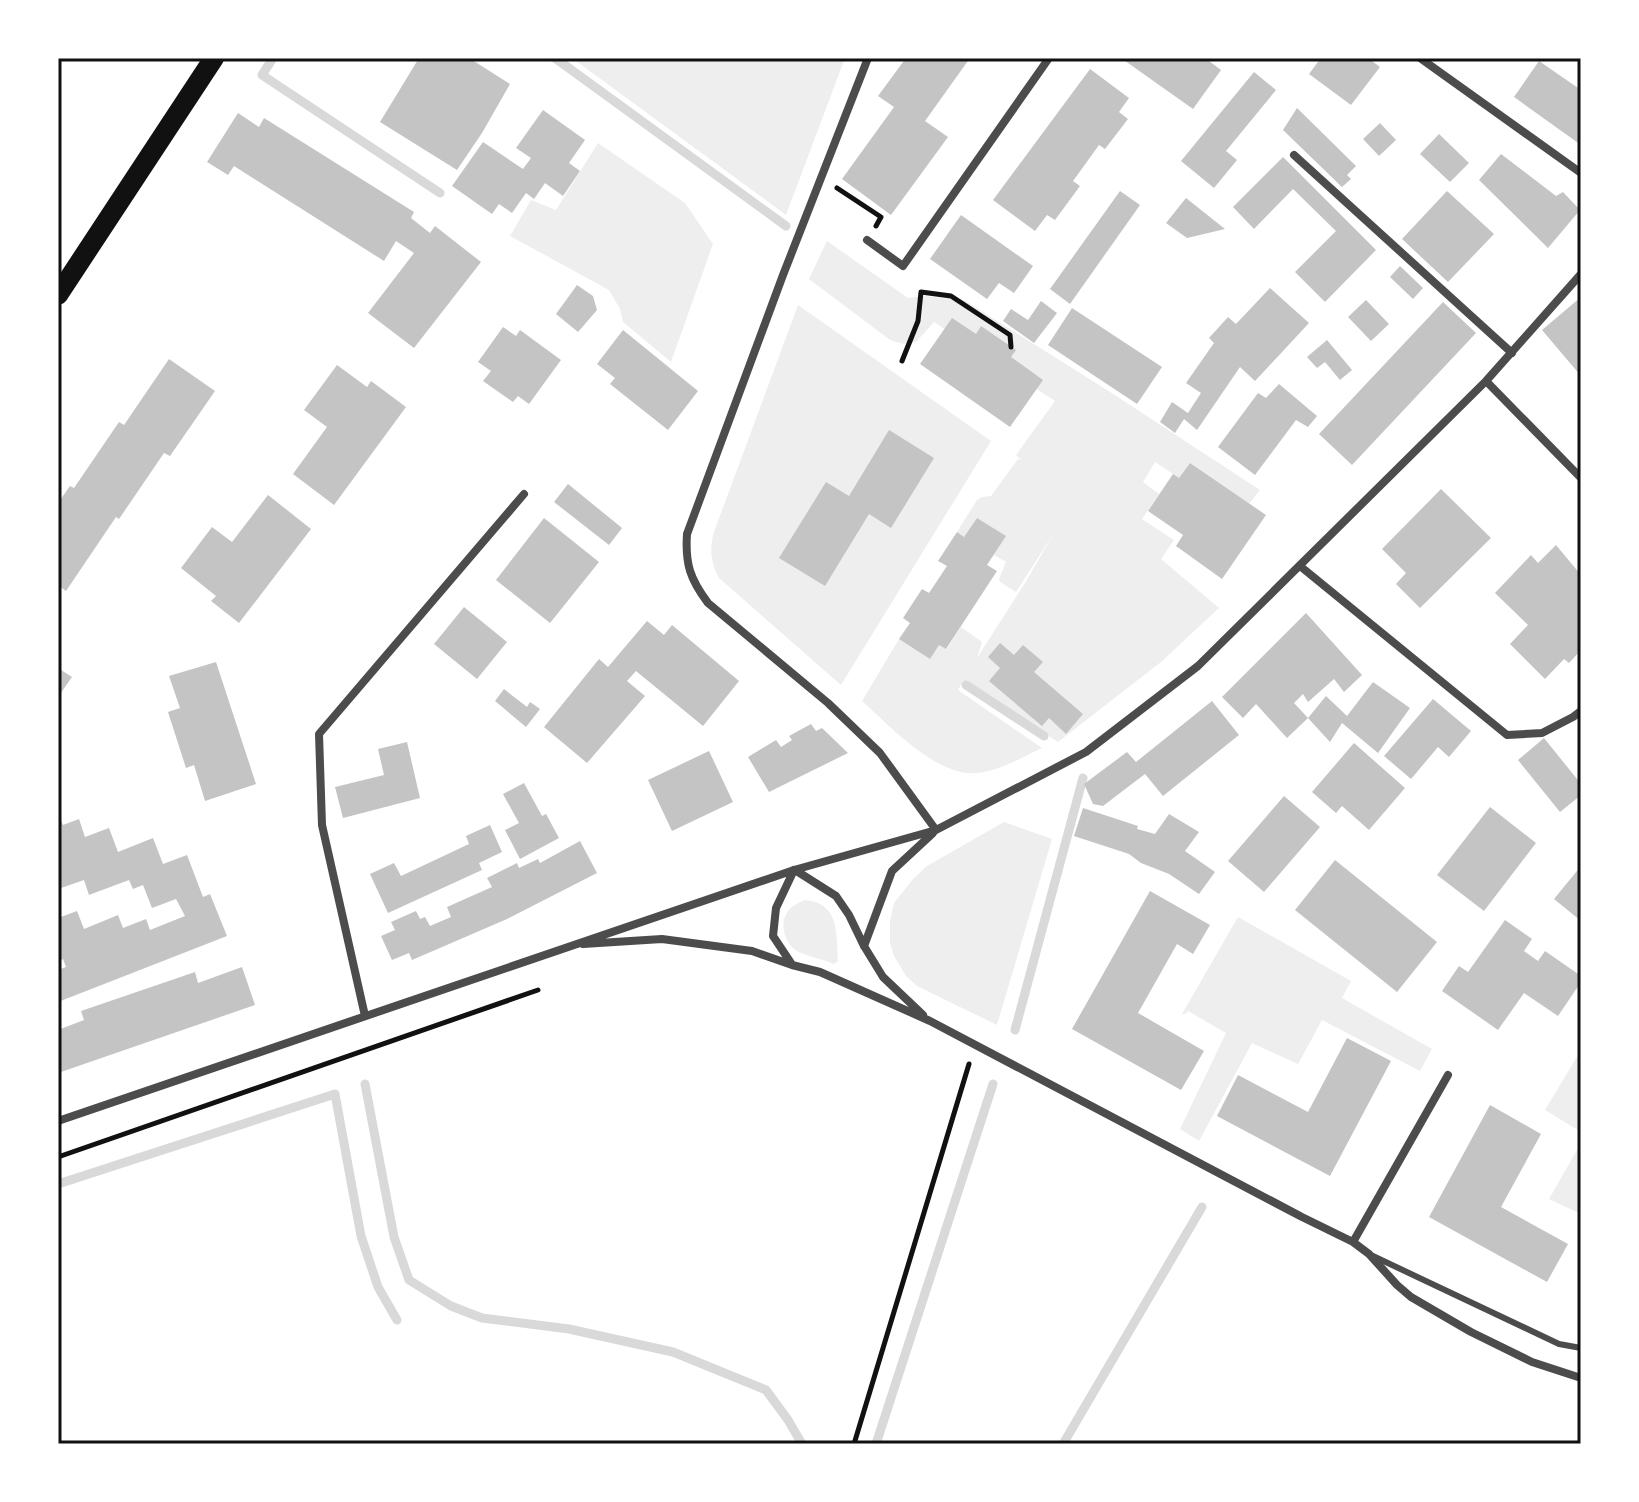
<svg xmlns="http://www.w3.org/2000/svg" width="1639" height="1502" font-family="Poppins,sans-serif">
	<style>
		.green { fill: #eee }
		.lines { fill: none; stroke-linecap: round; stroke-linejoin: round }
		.stream { stroke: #d9d9d9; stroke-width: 9 }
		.building { fill: #c4c4c4 }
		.path { stroke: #111; stroke-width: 5 }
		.service { stroke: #4c4c4c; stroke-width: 6 }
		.minor { stroke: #4c4c4c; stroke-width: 8 }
		.primary { stroke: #111; stroke-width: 20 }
		.neatline { fill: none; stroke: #111; stroke-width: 3 }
	</style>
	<rect width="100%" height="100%" fill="#fff"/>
	<path class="green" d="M572 58H845L786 215Z
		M598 143 685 203 713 244 671 362 623 322 620 309 609 290 510 236 531 200 556 210Z
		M827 241 908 298 924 296 964 300 1107 390 1260 490 1249 504 1190 463 1179 478 1155 462 1143 482 1159 494 1142 519 1174 540 1161 559 1219 608 1161 662 1058 742 963 681 958 690 1042 748C1022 757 1000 771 977 773 937 777 890 726 862 701L899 639 939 645 947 649 961 627 982 642 977 658 1025 583 1054 533 1016 592 1000 582 999 579 1006 562 994 555 1005 536 977 518 964 537 957 532 977 500 982 497 991 496 1018 459 1022 460 1016 455 1055 401 934 322 916 342 903 344 890 340 809 279Z
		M798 305 991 441 841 685 719 578C711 562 709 550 714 532Z
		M1004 822 1052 839 997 1025 917 986 906 976 894 956 890 943V921L894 903 913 879 927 866Z
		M805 900C840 903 836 934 838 961L834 964C823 959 808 957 797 951 784 943 779 923 788 911 793 905 798 903 805 900Z
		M1238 917 1351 981 1342 998 1432 1049 1420 1071 1322 1020 1298 1064 1252 1043 1199 1141 1180 1129 1226 1033 1188 1011 1185 1014H1182Z
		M1581 1050V1132L1545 1110Z
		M1581 1143V1214L1549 1199Z"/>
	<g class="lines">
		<path class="stream" d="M273 58 262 75 440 193
			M555 58 786 226
			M966 685 1044 736
			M1015 1030 1083 778
			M365 1084 394 1237 409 1280 451 1306 482 1318 569 1329 673 1352 766 1390 788 1420 802 1444
			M58 1184 335 1094 361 1236 378 1287 397 1320
			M876 1444 993 1084
			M1063 1444 1202 1207"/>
	</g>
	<path class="building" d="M419 58H469L510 84 482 133 457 170 380 122Z
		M906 58H970L925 121 948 137 891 215 842 179 894 107 878 96Z
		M1121 58H1205L1221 70 1193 109Z
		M1321 58H1368L1380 67 1351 105 1309 74Z
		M1539 61 1581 90V145L1514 97Z
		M1090 69 1129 98 1119 112 1128 119 1105 149 1099 145 1073 181 1080 186 1055 220 1047 215 1035 231 993 200Z
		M1254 72 1276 90 1226 151 1237 160 1214 188 1181 161Z
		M1297 108 1356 166 1347 175 1351 179 1342 187 1283 130Z
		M543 110 585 140 569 163 580 171 563 196 545 183 534 199 526 193 512 213 499 204 492 214 452 186 483 142 523 169 531 158 516 148Z
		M238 113 259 127 264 118 414 212 411 218 430 233 435 226 481 262 414 348 368 313 414 253 396 241 384 261 234 166 228 175 207 162Z
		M1380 123 1396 140 1379 156 1363 139Z
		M1439 134 1469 163 1450 182 1420 154Z
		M1501 154 1556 196 1563 192 1580 210 1548 248 1479 180Z
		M1283 157 1376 250 1325 302 1295 272 1336 231 1293 189 1254 229 1233 207Z
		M1120 191 1140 205 1070 304 1050 289Z
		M1447 191 1494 234 1448 282 1402 239Z
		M1186 198 1225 229 1187 238 1166 223Z
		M961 215 1033 266 1014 293 999 283 987 299 930 259Z
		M1400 266 1423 288 1413 299 1390 277Z
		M577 285 593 296 597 310 578 332 556 314Z
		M1270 288 1309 323 1255 381 1240 367 1197 430 1184 419 1175 433 1160 422 1172 402 1188 413 1201 393 1186 383 1214 343 1209 338 1228 317 1236 324Z
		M1581 297V376L1542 330Z
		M1366 300 1389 324 1371 341 1348 317Z
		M1041 301 1057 313 1034 343 1003 321 1011 309 1028 320Z
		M1443 302 1476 333 1352 465 1319 434Z
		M1072 308 1162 367 1137 404 1048 345Z
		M952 318 976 334 981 326 1016 350 1011 357 1043 380 1010 427 920 364Z
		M503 327 516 336 520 330 561 360 529 404 518 396 513 402 483 381 491 371 478 362Z
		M623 330 698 391 668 430 610 384 615 378 597 364Z
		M1327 340 1352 370 1340 380 1325 362 1317 368 1307 357Z
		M169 359 215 391 170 456 164 453 119 519 116 517 66 591 58 585V503L70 486 74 488 119 422 124 425Z
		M337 365 367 387 371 381 406 407 334 505 293 474 327 427 304 410Z
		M1279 384 1317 416 1308 427 1296 420 1255 475 1218 447 1258 393 1266 398Z
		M889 430 934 458 891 528 869 514 825 586 779 558 826 482 849 496Z
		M1190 463 1266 515 1222 579 1176 546 1183 535 1148 511 1173 474 1179 478Z
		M568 484 622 528 609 545 554 502Z
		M1441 489 1491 538 1420 608 1396 584 1406 573 1382 549Z
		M268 495 311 529 239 623 211 601 216 596 181 568 212 527 232 542Z
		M544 518 599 562 550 623 496 580Z
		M977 518 1006 536 987 565 997 571 946 649 939 645 930 659 899 639 910 623 903 618 922 589 929 593 947 566 938 561 957 532 964 537Z
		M1556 545 1581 575V650L1569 663 1564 659 1545 679 1510 644 1528 625 1495 593 1531 555 1538 563Z
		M464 607 507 642 477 679 434 644Z
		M1306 613 1362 675 1344 692 1334 679 1308 702 1303 694 1294 703 1308 718 1287 738 1256 704 1243 718 1222 697Z
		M647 621 664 635 672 625 739 681 703 726 636 671 627 681 645 696 587 763 544 727 599 659 608 667Z
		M1000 643 1014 655 1023 645 1043 662 1034 672 1083 714 1066 734 1049 718 1042 726 989 681 1000 668 988 657Z
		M216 662 256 784 205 801 194 765 186 768 168 712 180 708 169 676Z
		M58 668 72 677 58 697Z
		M1373 682 1410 708 1378 753 1342 723 1330 742 1308 718 1326 696 1347 716Z
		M504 689 527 707 530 702 540 709 526 727 495 701Z
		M1433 699 1471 731 1449 757 1438 747 1411 779 1384 756Z
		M1212 701 1239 735 1163 796 1145 774 1103 806 1093 804 1084 784 1127 752 1136 762Z
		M811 724 816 731 822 728 848 753 769 792 748 757 776 740 781 747 792 740 789 736Z
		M1544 738 1581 784V795L1560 812 1518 760Z
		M407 742 420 798 343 818 335 787 384 775 378 749Z
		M1354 743 1405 788 1369 830 1342 806 1336 813 1312 792Z
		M709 751 733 802 672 831 648 780Z
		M524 783 542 816 546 814 559 838 520 859 505 830 519 823 503 794Z
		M1284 796 1320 827 1264 892 1228 861Z
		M1490 807 1536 843 1484 911 1437 875Z
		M1083 808 1138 826 1137 829 1155 834 1169 814 1199 832 1185 851 1215 872 1199 894 1169 874 1141 863 1129 854 1074 836Z
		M58 814 63 825 79 819 85 837 109 828 118 852 153 838 163 864 187 855 203 897 210 894 227 936 58 1002V970L66 967 63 959 58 961V918L77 911 84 929 118 915 123 928 146 919 150 930 185 916 176 899 152 908 143 885 133 889 129 880 89 895 84 880 61 888 58 880Z
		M490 825 502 852 479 863 482 870 388 913 370 874 394 863 401 876 469 844 466 836Z
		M580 841 597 873 507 919 412 960 409 953 392 960 381 936 395 930 391 922 416 911 420 919 425 917 430 926 451 917 447 907 492 887 487 878 517 863 519 868 538 859 540 863Z
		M1335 860 1437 942 1397 992 1295 910Z
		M1581 866V921L1554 899Z
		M1150 891 1210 925 1193 954 1177 944 1138 1013 1204 1051 1181 1090 1072 1029Z
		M1505 920 1532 939 1524 951 1538 961 1545 951 1581 976V982L1558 1016 1524 993 1498 1030 1442 991 1459 966 1468 972Z
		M242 967 255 1005 58 1073V1030L84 1020 81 1011 195 972 198 983Z
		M1347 1038 1391 1061 1330 1176 1217 1116 1238 1075 1308 1112Z
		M1490 1105 1541 1134 1501 1207 1568 1244 1547 1282 1429 1217Z"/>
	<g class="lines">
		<path class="path" d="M837 188 881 217 876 226
			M902 361 918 321 921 292 951 296 1010 335 1011 347
			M58 1157 538 990
			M854 1444 969 1064"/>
		<path class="service" d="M1373 1256 1559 1344 1581 1348"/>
		<path class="minor" d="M868 58 783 275 687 534C685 564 690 579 708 603L828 703 880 753 936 830
			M1420 58 1581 173
			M1294 155 1512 353
			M867 240 903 266 1049 58
			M1486 381 1581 478
			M1300 566 1507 735 1542 733 1573 717 1581 711
			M795 870 836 896 849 915 864 946 883 977 923 1015
			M583 944 662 939 752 951 792 965 820 972 930 1021 1302 1217 1353 1242 1369 1254 1397 1285 1411 1297 1471 1332 1532 1362 1581 1378
			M864 946 892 871 933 833
			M791 963 773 936 776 908 794 870
			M365 1016 322 825 319 734 524 494
			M58 1121 794 870 936 830 1086 752 1198 666 1486 381 1581 274
			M1353 1242 1448 1075"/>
		<path class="primary" d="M58 295 214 58"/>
	</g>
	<rect width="1639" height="1502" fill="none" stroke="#ffffff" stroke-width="120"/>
	<rect x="60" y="60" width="1519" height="1382" class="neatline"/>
</svg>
